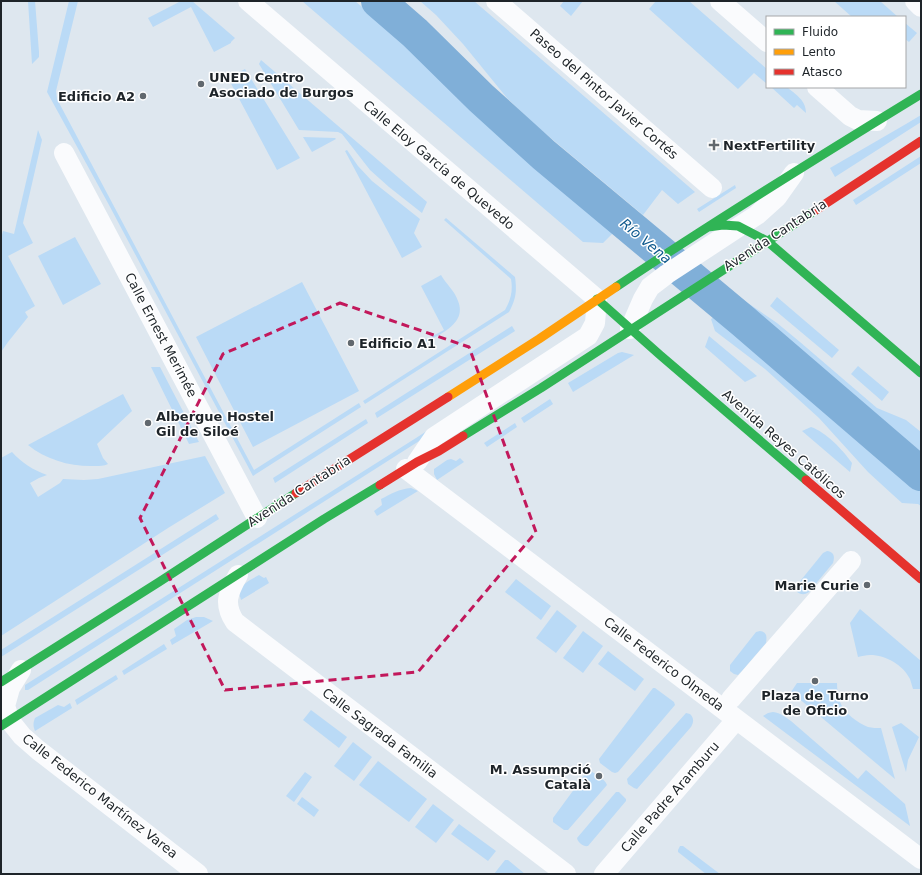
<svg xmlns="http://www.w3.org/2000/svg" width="922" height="875" font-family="'DejaVu Sans',sans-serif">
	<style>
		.green { fill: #badaf6 }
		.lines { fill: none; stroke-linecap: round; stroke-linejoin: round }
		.river { stroke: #80afd8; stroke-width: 34 }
		.street { stroke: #fafbfd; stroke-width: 20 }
		.fast { stroke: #30b455; stroke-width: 9 }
		.slow { stroke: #ff9f0a; stroke-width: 9 }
		.jam { stroke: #e5322d; stroke-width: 9 }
		.marked { fill: none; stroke: #c2185b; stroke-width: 3; stroke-dasharray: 8 5; stroke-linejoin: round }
		.poi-dot { fill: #61686e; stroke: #fff; stroke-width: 1.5 }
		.labels { text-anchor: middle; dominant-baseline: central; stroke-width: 3; stroke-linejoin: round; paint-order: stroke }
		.poi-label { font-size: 13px; font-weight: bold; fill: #1e2429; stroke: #fff; text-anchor: start }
		.street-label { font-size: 13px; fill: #1e2429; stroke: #fff }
		.water-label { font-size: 14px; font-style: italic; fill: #0e598d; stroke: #fff }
	</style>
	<rect width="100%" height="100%" fill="#dee7ef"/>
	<path class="green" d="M28 1H35L39 52V57L32 64Z
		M69 1H78L56 91 57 99 254 470 359 403 361 407 253 476 109 205 47 92Z
		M181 1H192L235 38 231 42V43L214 52 191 7 153 27 148 18Z
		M302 1H355L531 151 629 237 622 241 613 233 603 243 583 242Z
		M420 1H474L695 192 678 204 662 190 643 215 534 124 507 98 463 44 436 15Z
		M564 1H583L571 16 560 6Z
		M656 1H666L667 2V1H689L767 69V84L754 73 738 89 649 9Z
		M834 1H880L898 17H852Z
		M905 23 917 33 909 42 905 39Z
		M261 60 427 202 422 213 389 187 370 170 342 134 338 132 299 130 259 64Z
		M245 69 300 158 277 170 228 78Z
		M771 87H787C796 95 806 100 806 113L797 105 794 108Z
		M921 115V122L835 177 830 168 906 124Z
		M38 130 42 140 23 223 33 243 8 256 35 306 25 312 28 317 8 342 1 352V238L3 231 14 234Z
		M303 137 335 138 336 139 312 152Z
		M347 150 358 166 372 181 420 219 414 233 422 247 402 258 345 151Z
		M921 156V163L856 205 853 200Z
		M735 185 736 188 699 212 697 209Z
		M446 218 515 277C517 291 516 299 509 312L365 404 363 401 505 310C511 299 513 291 511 279L444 220Z
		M75 237 101 284 63 305 38 256Z
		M441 275C446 284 455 291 458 301 468 325 436 336 420 345L419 343 444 330 421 286Z
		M302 282 359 391 253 447 196 337Z
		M777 297 839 350 832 358 770 306Z
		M742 299 777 323 800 342 877 408 906 420 921 432V506L918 504 902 503 892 494 868 472 819 418 765 369 715 331 711 319Z
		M512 326 515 331 377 418 375 413Z
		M709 336 757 376 745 382 705 347Z
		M622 352 634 355 573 392 568 383 618 353Z
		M529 365 471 408 28 690H25V685L416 438Z
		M858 366 889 392 882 401 851 374Z
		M151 367H160L199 442 189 444Z
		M123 394 132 411 97 444 103 458 108 464C104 466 100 466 95 466 72 467 46 460 28 445Z
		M550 399 553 404 524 423 521 418Z
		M366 419 368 423 275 483 273 478Z
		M515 423 517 427 487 447 484 443Z
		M811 427C826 432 843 450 852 463L850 472 802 431Z
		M12 452C22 463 33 470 47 475L39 478 30 483 38 497 60 483 63 479 84 480 98 479 205 456 225 493 168 528 1 636V458Z
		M460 458 464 462 437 480 434 474V469L447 460 451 459 456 461Z
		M411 488 418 491 377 516 374 511 382 505 381 499C391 494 399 489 411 488Z
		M216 514 219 519 1 657V650Z
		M827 551C834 552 835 556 833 563L809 592C804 595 802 595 797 592V585L823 553Z
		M259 575 264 578 266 577 269 583 241 600C241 599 239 594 239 593 240 584 252 579 259 575Z
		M516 579 551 606 541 620 505 592Z
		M860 609 921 661V689H913C912 686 911 682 910 679 903 665 886 655 870 655 866 655 862 656 858 657L850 623Z
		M557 610 577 626 556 653 536 638Z
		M196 617H204L213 621 172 645 170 640 176 636 174 629 187 620Z
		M583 631 603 646 583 673 563 658Z
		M760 631C767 632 767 636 766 643L742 671 738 675 734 674 730 671V665L756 632Z
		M164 644 167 649 124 675 122 671Z
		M608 651 644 679 635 691 598 664Z
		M116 675 118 679 77 705 75 700Z
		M797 683H837C837 690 838 696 840 702 844 713 858 723 868 727 872 728 877 728 881 728L895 779 791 692Z
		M653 688H655L674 702 675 705 618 772 615 773 612 772 600 763 599 759Z
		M70 703 72 708 35 731C33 726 33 723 35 718L58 705 64 707Z
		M311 710 347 737 339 748 303 720Z
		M773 712C781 713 785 717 791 721L858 779 866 770 905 804 910 826 763 716 768 713Z
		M686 713 690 714C694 718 694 722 691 727L637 789 634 788 628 784 627 779Z
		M901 723 919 737 908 760 906 772 892 727Z
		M353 742 372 757 354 781 334 766Z
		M378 761 427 799 409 822 359 785Z
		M589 771H591C596 775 605 779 607 785L568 830H564L553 822V818L586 773Z
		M305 772 312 777 294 802 286 796Z
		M616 792H619L626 799V801L588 846C584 847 578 843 577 838Z
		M302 797 319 810 314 817 297 804Z
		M433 804 454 820 436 843 415 827Z
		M459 824 496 851 488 861 451 834Z
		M680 846H683L720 874H706L678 852V850Z
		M505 860H508L525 874H494Z"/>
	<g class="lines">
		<path class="river" d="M378 1 415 33 481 98 544 155 743 321 921 474"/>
		<path class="street" d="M248 1 597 299 595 323 588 336 434 437 417 462
			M496 1 712 188
			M720 1 767 42
			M915 1 921 7
			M817 87 850 116 858 120 877 121
			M64 153 257 518
			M630 329 643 299 650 287 667 274 757 215 777 197 794 173
			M406 469 921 859
			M238 575C228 593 223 604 235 622L566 874
			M21 670 10 688 5 706 10 721 22 736 38 750 198 874
			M731 699 851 561
			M604 874 736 720"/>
		<path class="fast" d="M708 227 723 225 738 226 767 241 921 373
			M616 287C716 220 818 157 921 94
			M597 299 660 355 806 480
			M463 436 541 388 816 210
			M1 682 159 582 296 493
			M1 726 324 519 380 485"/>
		<path class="slow" d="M448 397 539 339 616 287"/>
		<path class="jam" d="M816 210 921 141
			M806 480 921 579
			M380 485 417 462 439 451 463 436
			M296 493 448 397"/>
	</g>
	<path class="marked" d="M340 303 469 347 536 532 418 672 225 690 140 518 223 354Z"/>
	<g class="poi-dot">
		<circle cx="201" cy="84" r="4"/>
		<circle cx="143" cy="96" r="4"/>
		<path d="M712 139h4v4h4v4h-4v4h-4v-4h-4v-4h4z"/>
		<circle cx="351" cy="343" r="4"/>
		<circle cx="148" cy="423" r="4"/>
		<circle cx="867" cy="585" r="4"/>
		<circle cx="815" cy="681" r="4"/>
		<circle cx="599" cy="776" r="4"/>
	</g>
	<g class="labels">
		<g class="poi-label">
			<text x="209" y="77">UNED Centro<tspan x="209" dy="15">Asociado de Burgos</tspan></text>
			<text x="135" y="96" text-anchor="end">Edificio A2</text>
			<text x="723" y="145">NextFertility</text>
			<text x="359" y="343">Edificio A1</text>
			<text x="156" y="416">Albergue Hostel<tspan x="156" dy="15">Gil de Siloé</tspan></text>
			<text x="859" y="585" text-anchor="end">Marie Curie</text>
			<text x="815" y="695" text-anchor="middle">Plaza de Turno<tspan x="815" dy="15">de Oficio</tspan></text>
			<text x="591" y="769" text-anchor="end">M. Assumpció<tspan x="591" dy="15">Català</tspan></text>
		</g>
		<g class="street-label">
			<text transform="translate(604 94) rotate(41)">Paseo del Pintor Javier Cortés</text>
			<text transform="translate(439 165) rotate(40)">Calle Eloy García de Quevedo</text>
			<text transform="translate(775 235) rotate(-33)">Avenida Cantabria</text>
			<text transform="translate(161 335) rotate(62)">Calle Ernest Merimée</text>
			<text transform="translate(784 444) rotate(41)">Avenida Reyes Católicos</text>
			<text transform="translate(299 491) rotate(-33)">Avenida Cantabria</text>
			<text transform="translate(664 664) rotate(37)">Calle Federico Olmeda</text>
			<text transform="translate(380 733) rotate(37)">Calle Sagrada Familia</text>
			<text transform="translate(100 796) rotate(38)">Calle Federico Martínez Varea</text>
			<text transform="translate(670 797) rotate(-49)">Calle Padre Aramburu</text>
		</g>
		<g class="water-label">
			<text transform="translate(646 241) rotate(40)">Río Vena</text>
		</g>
	</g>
	<rect width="922" height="875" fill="none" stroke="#1e2429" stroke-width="4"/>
	<rect x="766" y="16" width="140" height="72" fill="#ffffff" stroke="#a5a7a9"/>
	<rect x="774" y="29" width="20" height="6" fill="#30b455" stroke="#a5a7a9"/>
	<text x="802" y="36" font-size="12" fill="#1e2429">Fluido</text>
	<rect x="774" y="49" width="20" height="6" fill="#ff9f0a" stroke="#a5a7a9"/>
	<text x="802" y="56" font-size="12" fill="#1e2429">Lento</text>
	<rect x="774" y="69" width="20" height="6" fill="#e5322d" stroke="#a5a7a9"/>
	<text x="802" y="76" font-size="12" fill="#1e2429">Atasco</text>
</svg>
